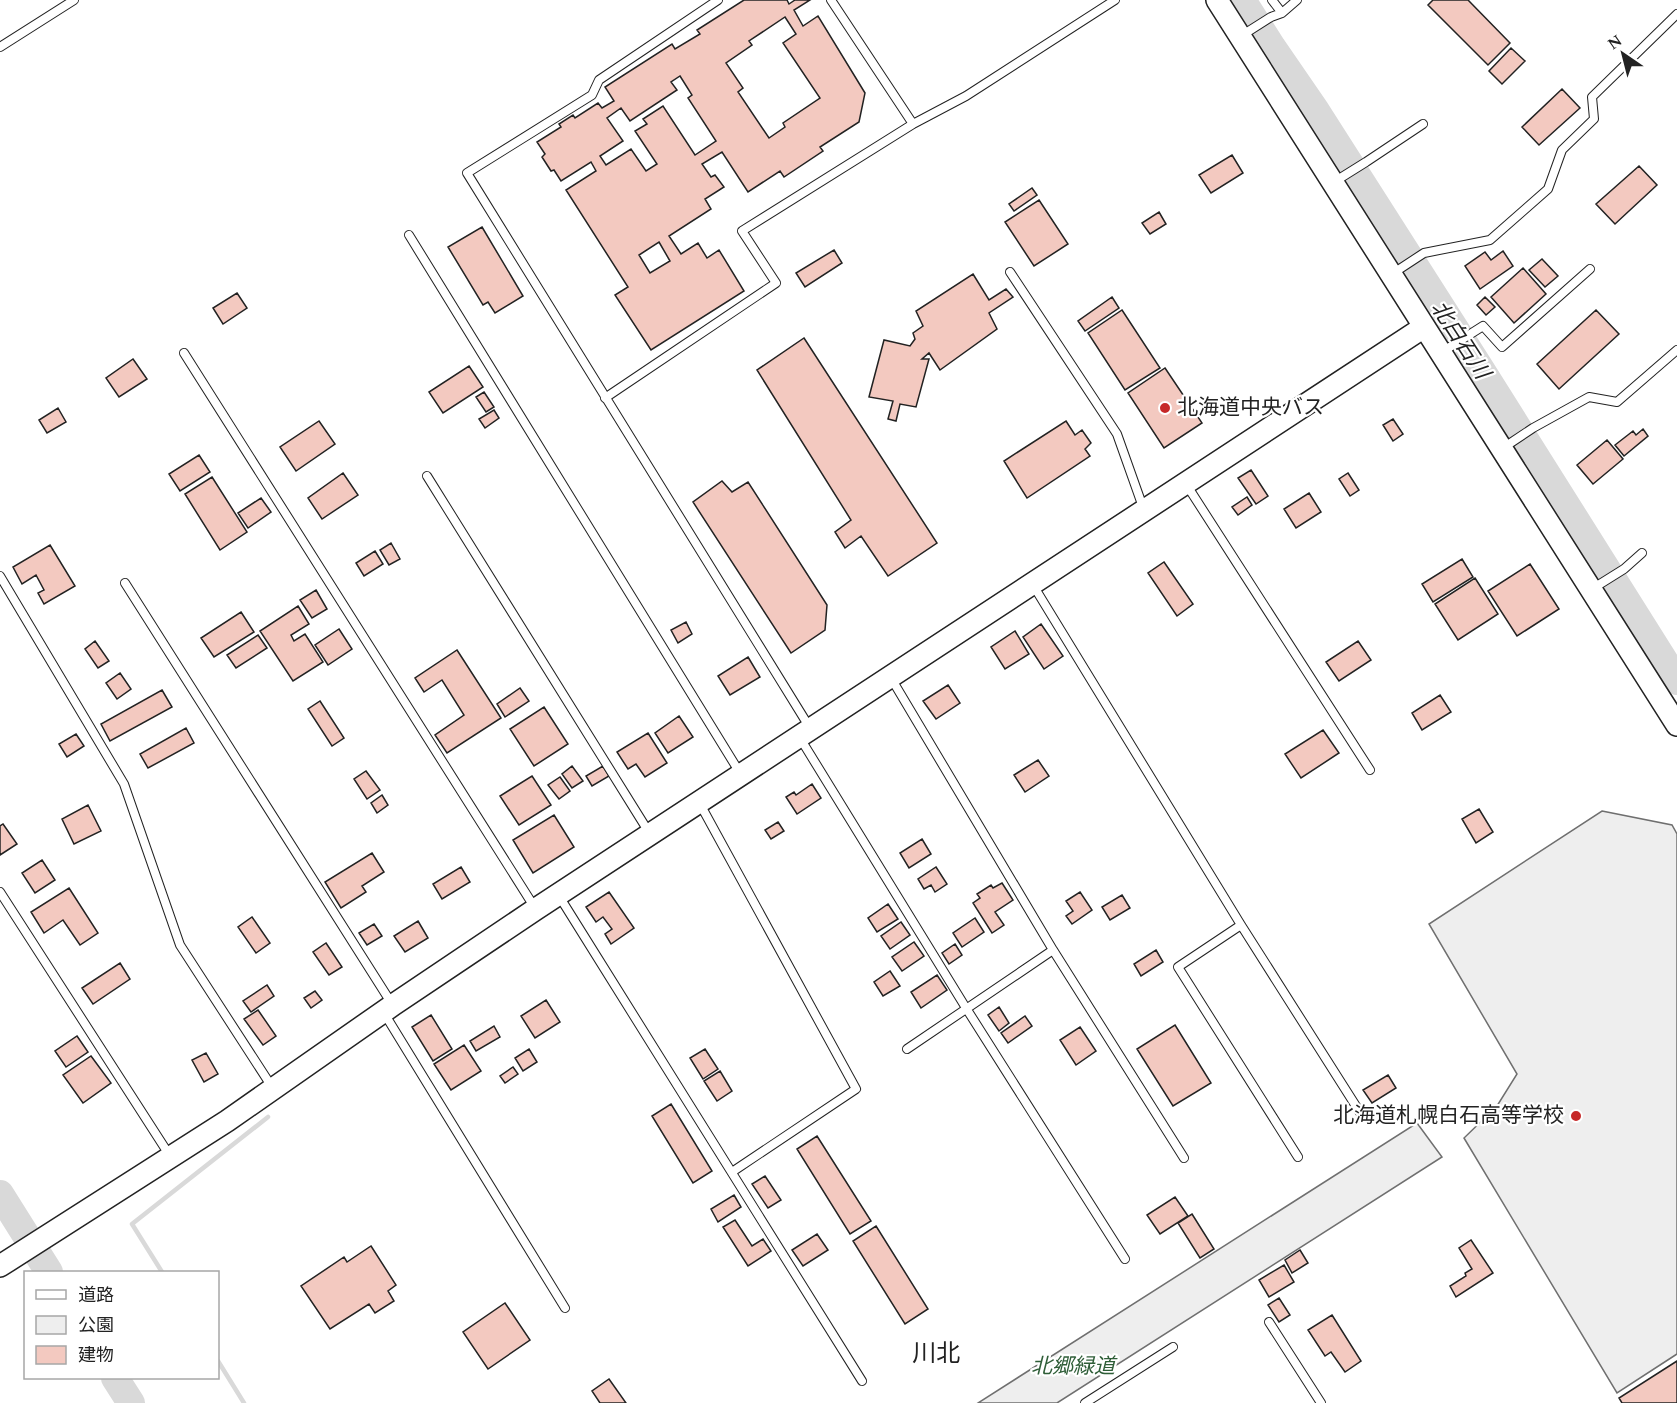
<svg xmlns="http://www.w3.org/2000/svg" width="1677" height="1403" font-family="Spectral,'Noto Sans JP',serif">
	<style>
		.green { fill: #eee; stroke: #6f6f6f; stroke-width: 1.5 }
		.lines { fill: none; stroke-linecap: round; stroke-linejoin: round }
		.stream { stroke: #d9d9d9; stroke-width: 4.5 }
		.river { stroke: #d9d9d9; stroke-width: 28 }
		.building { fill: #f3c9c0; stroke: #222; stroke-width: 1.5; fill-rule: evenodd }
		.lane-casing { stroke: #222; stroke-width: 10 }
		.secondary-casing { stroke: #222; stroke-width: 24 }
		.lane { stroke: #fff; stroke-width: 8 }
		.secondary { stroke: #fff; stroke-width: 21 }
		.poi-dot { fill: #c62828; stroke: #fff; stroke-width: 2 }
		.labels { text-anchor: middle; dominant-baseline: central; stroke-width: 4.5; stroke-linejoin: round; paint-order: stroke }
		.poi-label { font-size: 21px; fill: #222; stroke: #fff; text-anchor: start }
		.park-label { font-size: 21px; font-style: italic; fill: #2f5e38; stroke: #fff }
		.water-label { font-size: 22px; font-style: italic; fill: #222; stroke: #fff }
		.quarter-label { font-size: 24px; fill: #222; stroke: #fff }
	</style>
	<rect width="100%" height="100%" fill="#fff"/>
	<path class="green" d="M1602 811 1672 825 1677 834V1354L1617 1393 1464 1138 1497 1106 1517 1074 1429 924Z
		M1417 1123 1442 1157 1057 1403H978Z"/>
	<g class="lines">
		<path class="stream" d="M162 1272 132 1224 268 1117
			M218 1361 244 1403"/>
		<path class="river" d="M1242 0 1272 47 1316 111 1480 368 1677 681
			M0 1194 49 1272
			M115 1378 131 1403"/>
	</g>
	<path class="building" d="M744 0H787L789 4 795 0H810L794 10 803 26 818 16 865 93 859 122 820 147 823 151 784 177 780 171 748 192 722 152 702 164 711 177 715 175 724 187 705 199 711 209 669 236 681 254 698 243 707 258 719 250 744 291 651 350 615 295 628 287 566 190 596 171 591 162 561 181 554 170 551 171 542 157 545 154 537 142 561 127 559 124 573 115 575 118 598 103 602 108 614 101 605 87 672 44 675 49 700 34 697 30ZM785 17 796 34 783 43 820 98 783 123 785 127 769 138 738 92 743 88 726 63 752 45 749 41ZM680 76 692 95 688 98 716 141 695 155 663 106 643 119 647 124 635 131 657 164 646 171 631 149 606 165 600 156 623 141 607 118 621 108 630 121 677 90 671 82ZM659 242 670 261 650 273 639 255Z
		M1433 0H1468L1510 43 1488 65 1428 5Z
		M1511 48 1525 61 1502 84 1489 71Z
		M1562 89 1580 108 1539 145 1522 127Z
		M1232 155 1243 173 1211 193 1199 175Z
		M1639 166 1657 185 1615 224 1596 204Z
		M1032 188 1037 195 1014 211 1009 204Z
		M1039 200 1068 244 1034 266 1005 222Z
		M1159 212 1166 224 1150 234 1142 223Z
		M482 227 523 296 495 313 488 302 483 305 448 247Z
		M834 250 842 263 805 287 796 273Z
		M1503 251 1513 266 1480 289 1465 266 1485 252 1491 260Z
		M1542 259 1558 276 1545 287 1529 270Z
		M1523 268 1546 294 1514 323 1491 297Z
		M973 274 989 300 1006 289 1013 297 989 313 997 329 940 370 929 353 922 359H929L916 407 900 404 896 421 888 419 893 401 869 397 884 340 910 346 915 339 913 333 923 326 916 311Z
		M237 293 247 308 223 324 213 308Z
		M1112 297 1119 308 1085 331 1078 321Z
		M1485 297 1495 307 1486 315 1477 305Z
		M1122 310 1160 368 1125 390 1088 333Z
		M1596 310 1619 334 1559 389 1537 364Z
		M804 338 937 543 888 576 861 536 845 548 835 532 851 520 757 370Z
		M133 359 147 379 119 397 106 378Z
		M469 366 483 387 443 413 429 392Z
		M1165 368 1202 423 1164 448 1128 393Z
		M484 392 494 407 486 412 476 397Z
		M58 408 66 422 47 433 39 420Z
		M494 410 499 418 485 428 479 419Z
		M1393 419 1403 434 1393 441 1383 425Z
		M319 421 335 444 296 471 280 447Z
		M1066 421 1075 435 1082 430 1091 443 1085 449 1090 456 1027 498 1004 461Z
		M1643 429 1648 436 1624 456 1615 445 1633 431 1636 435Z
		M1607 440 1623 459 1593 484 1577 465Z
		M199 455 210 472 180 491 169 474Z
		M1251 470 1268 496 1256 504 1238 478Z
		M343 473 358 495 322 519 308 498Z
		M1348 473 1359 490 1350 496 1339 479Z
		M212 477 247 532 220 550 185 494Z
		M722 481 732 492 748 482 827 605 825 630 791 653 693 502Z
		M1309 493 1321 512 1296 528 1284 509Z
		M1247 497 1252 505 1238 515 1232 507Z
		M261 498 271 512 248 528 238 513Z
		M391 543 400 559 389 565 380 550Z
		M50 545 75 586 44 604 38 593 44 590 36 575 22 584 13 567Z
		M375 551 383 564 364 576 356 563Z
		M1462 559 1473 577 1433 602 1422 584Z
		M1164 562 1193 604 1177 616 1148 573Z
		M1530 564 1559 609 1517 636 1488 591Z
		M1475 578 1498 614 1458 640 1435 604Z
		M316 590 327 609 312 618 300 600Z
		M298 606 309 624 291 635 294 641 305 634 323 662 293 681 260 631Z
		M241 612 254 632 214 657 201 638Z
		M686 622 692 634 678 643 671 630Z
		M1041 624 1063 656 1044 669 1023 637Z
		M339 629 352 649 328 665 315 645Z
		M1015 631 1029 654 1005 669 991 647Z
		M258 635 267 648 236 668 227 655Z
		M95 641 109 661 98 668 85 649Z
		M1358 641 1371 660 1339 681 1326 662Z
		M457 650 501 718 447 753 435 735 464 715 442 680 424 692 415 678Z
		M748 657 760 677 730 695 718 676Z
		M120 673 131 689 117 699 106 683Z
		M948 685 960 703 936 719 923 701Z
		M520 688 529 701 505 717 497 704Z
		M162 690 172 707 110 741 101 724Z
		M1440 695 1451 712 1422 730 1412 713Z
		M320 701 344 738 332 746 308 709Z
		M544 707 568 744 534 766 510 729Z
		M679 716 693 737 668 753 655 733Z
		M186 728 194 743 148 768 140 754Z
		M1323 730 1339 753 1301 778 1285 754Z
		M648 733 667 763 645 777 636 764 628 769 617 752Z
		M76 734 84 746 67 757 59 744Z
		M1038 760 1049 776 1025 792 1014 775Z
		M572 766 583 781 572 788 562 774Z
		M603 766 609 776 592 786 586 776Z
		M366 771 380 790 367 799 354 779Z
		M532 776 551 805 519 825 500 796Z
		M560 777 570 791 559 799 548 785Z
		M812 784 821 798 797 814 786 797 794 792 796 795Z
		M382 795 388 805 377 813 371 803Z
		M88 805 101 831 74 844 62 819Z
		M1479 809 1493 832 1476 843 1462 819Z
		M554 815 574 847 533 873 513 840Z
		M778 822 784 831 771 839 765 830Z
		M3 824 17 844 0 855V826Z
		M922 839 931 854 909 868 900 853Z
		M372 853 384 872 362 886 366 892 341 908 325 882Z
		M42 860 55 880 35 893 22 873Z
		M461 867 470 882 442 899 433 884Z
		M936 867 947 884 935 892 931 885 924 889 918 879Z
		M1002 883 1013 900 995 912 1004 925 992 933 973 903 980 898 977 894 991 885 993 888Z
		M69 888 98 933 80 945 63 920 44 933 31 912Z
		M609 892 634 928 611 944 605 934 612 929 603 917 596 922 586 907Z
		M1080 892 1092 910 1072 924 1066 916 1073 911 1066 901Z
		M1122 895 1130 908 1110 920 1102 907Z
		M888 904 898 919 877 932 868 918Z
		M252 917 270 943 256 953 238 927Z
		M975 918 984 932 962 947 953 933Z
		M418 921 428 938 405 952 394 936Z
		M901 922 910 935 890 949 881 936Z
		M374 924 382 936 367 945 359 933Z
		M914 942 924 956 902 971 892 957Z
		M326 943 342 967 329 975 313 952Z
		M955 944 962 955 949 964 942 953Z
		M1156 950 1163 962 1141 976 1134 964Z
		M120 963 130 979 93 1004 82 988Z
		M890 971 900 986 883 996 874 982Z
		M937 975 947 990 921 1008 911 992Z
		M267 985 274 996 251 1012 243 1001Z
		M315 991 322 1000 311 1008 304 998Z
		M546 1000 560 1022 535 1038 521 1016Z
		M999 1007 1009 1023 999 1031 988 1015Z
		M258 1010 276 1036 263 1045 244 1019Z
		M431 1015 452 1049 433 1061 412 1027Z
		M1025 1016 1032 1026 1008 1043 1001 1033Z
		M1175 1025 1211 1083 1173 1106 1137 1049Z
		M494 1026 500 1037 476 1051 470 1041Z
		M1080 1027 1096 1051 1076 1065 1060 1040Z
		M77 1036 88 1052 66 1067 55 1051Z
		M464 1045 481 1071 451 1090 434 1064Z
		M529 1049 537 1062 523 1071 515 1058Z
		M705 1049 718 1069 703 1079 690 1058Z
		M206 1053 218 1074 204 1082 192 1060Z
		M91 1056 111 1083 83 1103 63 1075Z
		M513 1067 518 1074 505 1083 500 1076Z
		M720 1071 732 1091 717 1101 704 1081Z
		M1388 1075 1396 1088 1372 1103 1363 1090Z
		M671 1104 712 1171 693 1183 652 1116Z
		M817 1136 871 1221 850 1234 797 1149Z
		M765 1176 781 1200 768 1208 752 1184Z
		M734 1195 741 1207 718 1222 711 1209Z
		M1175 1197 1188 1216 1160 1234 1147 1215Z
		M1192 1214 1214 1249 1200 1258 1178 1223Z
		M735 1220 752 1246 763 1239 771 1251 748 1266 723 1227Z
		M876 1226 928 1309 905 1324 853 1241Z
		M817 1234 828 1250 803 1266 792 1250Z
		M1471 1240 1493 1273 1456 1297 1450 1286 1466 1276 1465 1273 1472 1269 1459 1248Z
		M371 1246 396 1285 388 1291 394 1301 375 1313 369 1304 330 1329 301 1286 344 1257 347 1262Z
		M1300 1250 1308 1263 1292 1273 1285 1260Z
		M1284 1265 1294 1282 1269 1297 1259 1280Z
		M1279 1298 1290 1315 1279 1322 1268 1305Z
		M505 1303 530 1340 488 1369 463 1332Z
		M1332 1315 1361 1361 1345 1372 1331 1352 1325 1356 1308 1330Z
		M1677 1361V1403H1622L1619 1398Z
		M609 1379 626 1403H600L592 1391Z"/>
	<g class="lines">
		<g class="lane-casing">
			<path id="lane" d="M718 0 599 80 592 95 467 173 810 728
				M831 0 913 124
				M1272 0 1282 13
				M1241 36 1271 17 1282 13 1297 0
				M0 47 74 0
				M1334 182 1366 162 1423 124
				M409 235 740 773
				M1010 272 1117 434 1144 510
				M1392 274 1424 253 1490 240 1548 189 1562 150 1594 119 1592 97 1677 14
				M1442 352 1483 326 1502 347 1590 269
				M184 353 535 908
				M605 398 776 283 742 231 913 124 966 96 1115 0
				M1503 448 1533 428 1589 397 1617 402 1677 350
				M427 476 650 834
				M1186 484 1370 770
				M0 576 124 784 180 945 272 1087
				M125 583 392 1004
				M1033 585 1241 925 1361 1114
				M1592 589 1624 569 1642 553
				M891 678 1053 950 1184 1158
				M800 738 966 1008 1125 1259
				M700 804 856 1089 732 1172
				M0 892 170 1156
				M559 896 862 1381
				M1241 925 1178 967 1298 1157
				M384 1013 565 1308
				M907 1049 1053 950
				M1269 1322 1321 1403
				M1085 1403 1173 1347"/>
		</g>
		<g class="secondary-casing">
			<path id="secondary" d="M1217 0 1677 725
				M0 1266 227 1121 393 1005 536 909 1424 327"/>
		</g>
		<use href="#lane" class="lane"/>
		<use href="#secondary" class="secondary"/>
	</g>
	<g class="poi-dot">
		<circle cx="1165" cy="408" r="6"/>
		<circle cx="1576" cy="1116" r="6"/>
	</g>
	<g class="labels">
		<g class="poi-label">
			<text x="1177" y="408">北海道中央バス</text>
			<text x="1564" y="1116" text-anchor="end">北海道札幌白石高等学校</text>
		</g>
		<g class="park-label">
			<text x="1073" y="1367">北郷緑道</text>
		</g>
		<g class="water-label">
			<text transform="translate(1460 340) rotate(57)">北白石川</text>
		</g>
		<g class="quarter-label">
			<text x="936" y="1354">川北</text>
		</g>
	</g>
	<rect x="24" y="1271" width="195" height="108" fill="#ffffff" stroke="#a7a7a7" stroke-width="1.5"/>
	<rect x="36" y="1290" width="30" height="9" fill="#ffffff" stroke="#a7a7a7" stroke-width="1.5"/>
	<text x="78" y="1301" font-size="18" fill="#222222">道路</text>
	<rect x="36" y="1316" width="30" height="18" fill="#eeeeee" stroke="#a7a7a7" stroke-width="1.5"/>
	<text x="78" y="1331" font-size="18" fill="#222222">公園</text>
	<rect x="36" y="1346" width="30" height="18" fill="#f3c9c0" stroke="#a7a7a7" stroke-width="1.5"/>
	<text x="78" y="1361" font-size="18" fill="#222222">建物</text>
	<g transform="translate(1623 54) rotate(325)" stroke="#ffffff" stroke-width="4.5" paint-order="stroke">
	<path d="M0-4.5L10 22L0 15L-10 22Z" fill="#222222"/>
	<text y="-9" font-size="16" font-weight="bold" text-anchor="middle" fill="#222222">N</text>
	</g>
</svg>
